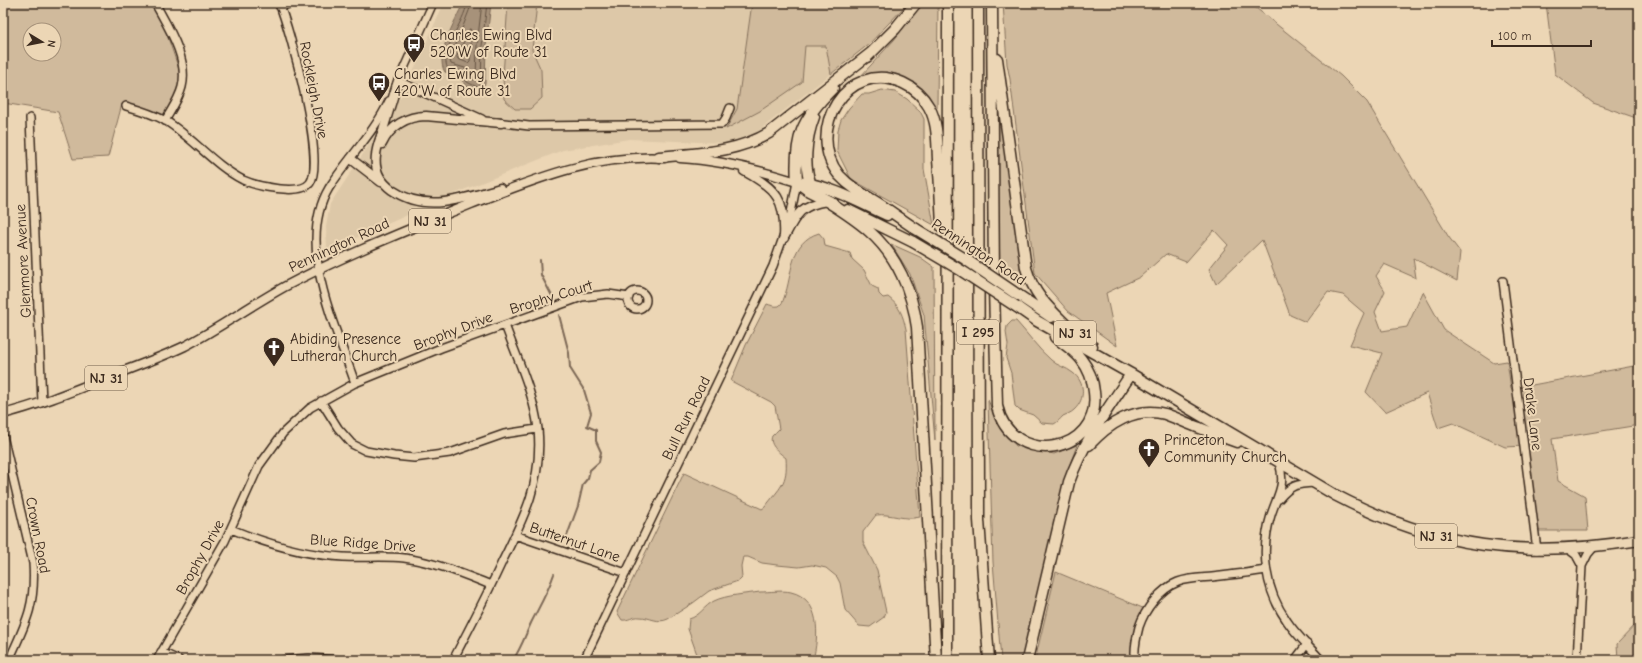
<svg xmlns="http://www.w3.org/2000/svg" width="1642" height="663" font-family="'Comic Neue',sans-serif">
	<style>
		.built { fill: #ddc8a8 }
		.green { fill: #d0ba9c; stroke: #86725d; fill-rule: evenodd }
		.water { fill: #a7927a; stroke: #7c6855 }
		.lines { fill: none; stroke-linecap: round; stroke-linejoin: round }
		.shore { stroke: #665443; stroke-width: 1 }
		.stream { stroke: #7c6855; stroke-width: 2 }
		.minor-casing { stroke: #3b2a1e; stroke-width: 10 }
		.major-casing { stroke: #3b2a1e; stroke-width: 11 }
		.highway-casing { stroke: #3b2a1e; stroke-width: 13 }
		.minor { stroke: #ecd6b5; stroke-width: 7 }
		.major { stroke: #ecd6b5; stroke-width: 8 }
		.highway { stroke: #ecd6b5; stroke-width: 10 }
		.highway-bridge-casing { stroke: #3b2a1e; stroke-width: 13; stroke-linecap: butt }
		.highway-bridge { stroke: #ecd6b5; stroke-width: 10 }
		.labels { text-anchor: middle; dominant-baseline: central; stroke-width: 4; stroke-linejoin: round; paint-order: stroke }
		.shield { fill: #ecd6b5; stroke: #705e4b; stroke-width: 1 }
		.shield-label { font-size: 14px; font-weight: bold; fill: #3b2a1e }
		.poi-label { font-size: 15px; fill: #3b2a1e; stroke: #ecd6b5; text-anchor: start }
		.street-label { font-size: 15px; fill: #3b2a1e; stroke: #ecd6b5 }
	</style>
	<rect width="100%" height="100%" fill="#ecd6b5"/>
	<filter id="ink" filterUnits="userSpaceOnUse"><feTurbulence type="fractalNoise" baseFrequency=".025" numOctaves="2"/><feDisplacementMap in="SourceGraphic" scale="8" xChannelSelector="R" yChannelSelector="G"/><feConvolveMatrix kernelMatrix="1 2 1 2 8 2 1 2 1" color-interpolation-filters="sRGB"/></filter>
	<g filter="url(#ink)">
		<path class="built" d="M444 3H908L869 44 752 136 724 143 629 139 563 150 461 191 327 251 326 227 330 204 404 92Z"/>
		<path class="green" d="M3 3H156L183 81 166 116 122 104 108 157 73 159 58 112 3 103ZM30 30H54V54H30Z
			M508 3H537L532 50 541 70 542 98 530 109H515L504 99 503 76Z
			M752 3H908L869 44 831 74 826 46H805L802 82 760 111 726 129 737 109Z
			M922 3H938L937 108 917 86 896 74 860 77 894 40Z
			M1003 3H1246L1256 8 1341 76 1367 102 1448 236 1460 252 1457 281 1413 258 1416 278 1384 264 1376 276 1385 291 1375 312 1382 331 1407 327 1423 292 1444 330 1494 363 1507 361 1511 389 1639 365V425L1552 439 1558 481 1585 496 1588 531H1533L1525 446 1505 447 1453 423 1438 428 1427 393 1385 412 1366 392 1382 353 1350 345 1364 313 1343 295 1328 292 1306 322 1290 315 1262 240 1216 284 1209 269 1228 245 1214 230 1186 262 1166 254 1140 277 1106 293 1117 346 1068 311 1035 273 1010 79 1007 64Z
			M1546 3H1639V119L1593 103 1555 74Z
			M882 90 895 92 907 99 920 111 924 119V169L934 225 851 179 837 151 838 130 841 120 849 108 862 94H869Z
			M996 93 1024 286 1000 270Z
			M819 233 824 239 825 246 850 253 852 259 864 270 872 286 878 289 879 294 883 298 888 297C900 306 903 316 906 329L920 517C904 521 891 513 876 515L863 532V542L877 570 886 612 884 617 870 627 859 626 845 610 840 583 837 577 826 568 812 565 799 567 777 565 762 563 748 557H743L741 566 742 577 738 581 709 591 693 603 668 619C658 624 650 617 640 617 633 616 628 621 622 620L617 612 684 473 762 509 765 507C780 487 788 484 786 458 781 454 768 445 772 436 774 434 777 431 779 429L775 406 771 402 731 381 746 345 767 304C770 305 775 307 779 306 782 304 783 301 784 298 793 274 789 242 819 233Z
			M891 244 920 257 934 267 935 441 924 315 910 274Z
			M1012 321H1016C1028 334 1038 349 1051 360 1057 366 1066 367 1073 373 1085 382 1086 399 1074 410 1071 413 1067 414 1063 416 1060 419 1058 422 1054 424L1042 423 1033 415 1019 410 1015 406 1011 373 1006 358 1008 345 1006 332 1007 326Z
			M988 400 994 414 1016 446 1054 454 1077 445 1063 484 1023 660H1001L993 562Z
			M1056 572 1145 609 1134 660H1035Z
			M760 592C770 592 782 590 791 592 821 599 819 636 813 660H699L688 629 689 619C700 616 704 606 714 601 726 595 747 594 760 592Z
			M1639 621V660H1618L1617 644Z"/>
		<path class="water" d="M463 3H491L486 46 485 84 480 94 465 85 459 75 445 72C434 56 456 20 463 3Z"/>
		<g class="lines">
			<path class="shore" d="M467 3C465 22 438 51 448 69H455L461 71 467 82 479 88 481 84 482 46 487 3
				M472 3 450 60 451 64 465 68 471 78 474 80 476 78 477 45 482 3
				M470 29 472 31 470 61 468 63 458 59 457 57Z"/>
			<path class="stream" d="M540 260 541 275 552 296
				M559 315 569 353 570 368 584 390 591 413 587 426 596 430V441L601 452 599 462 590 470 588 478 583 484 578 506 567 536
				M513 660C521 648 525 636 531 623 539 607 548 592 554 574"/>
			<g class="minor-casing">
				<path id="minor" d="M155 3C168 27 189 59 182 87 179 99 171 110 165 121
					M280 7 291 3
					M398 81 482 119
					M396 86 433 3
					M126 106C140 110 153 114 166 121 193 138 214 165 243 180 256 186 300 196 310 183 326 160 290 30 279 3
					M30 118 42 402
					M496 122 529 126 722 124 726 118 730 108
					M1503 281 1537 550
					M628 300a9 9 0 1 1 18 0a9 9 0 1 1-18 0Z
					M355 383C336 327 295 245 329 188 348 158 374 133 389 101
					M321 401 338 428 352 444 366 451 394 456 414 458 450 453 504 434 537 429
					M3 436 33 563C36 605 26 623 9 660
					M1279 462C1286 486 1278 493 1271 515 1260 551 1265 590 1287 621 1296 635 1310 647 1321 660
					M1279 499C1291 485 1296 484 1314 483
					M231 529C267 544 304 555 343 557 364 558 384 556 404 558 435 562 463 574 491 585
					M515 535 626 573
					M1568 549 1576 555 1582 566
					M161 652 179 660
					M157 660 225 541 259 466 283 433 310 408 355 383 441 348 582 297 608 294 629 297
					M284 660 309 658 339 660
					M453 660C470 627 487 595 502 562 524 518 543 480 538 429 534 394 517 358 505 325
					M584 660 773 266 790 218 797 182
					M1136 660C1133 652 1137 635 1139 627 1145 609 1160 589 1178 582 1189 578 1201 578 1212 577 1230 575 1248 573 1266 570
					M1295 660 1307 644
					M1577 660 1582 566 1588 554 1594 547"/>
			</g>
			<g class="major-casing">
				<path id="major" d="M398 81C393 97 388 114 383 130 380 139 376 148 376 156 374 170 381 182 392 190 427 214 464 198 500 188
					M382 144C390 126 407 116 426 116L501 123
					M680 158C720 160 759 170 797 182
					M351 159 381 182
					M744 171C777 189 786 200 784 238
					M785 236C797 213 801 205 827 201
					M3 414C39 405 73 391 108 377 134 367 160 358 185 346 219 328 250 306 284 287 344 255 408 230 471 204 535 179 595 154 665 158"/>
			</g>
			<g class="highway-casing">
				<path id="highway" d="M978 3 979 520 989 660
					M992 3 994 287 997 406C1011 469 1102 455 1094 392 1093 380 1088 368 1081 359 1074 350 1064 344 1055 337
					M867 57 895 29 916 3
					M997 59 1026 268C1034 296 1050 309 1070 329
					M659 157C697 153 736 153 769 133L871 53
					M797 182C794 138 801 120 833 88
					M797 182 809 191 833 203
					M797 182C829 185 859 202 887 215
					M813 189C802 168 806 138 814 117
					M827 201C842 211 857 220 870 232 897 256 912 291 917 327L936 660
					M848 210 913 242
					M916 229C902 220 888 209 873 200 861 193 849 186 839 175 804 131 847 58 903 83 914 88 923 96 929 107 938 123 937 142 938 160 940 182 941 205 942 227
					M1018 295 1051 317
					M1017 307 1037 321 1131 374 1335 495C1438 549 1526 559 1639 540
					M1064 326 1092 346
					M1089 445C1108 424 1135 406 1165 414 1177 418 1188 424 1200 428 1212 433 1225 438 1237 442
					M947 660 948 3
					M1027 660 1069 482C1083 442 1108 409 1131 374"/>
			</g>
			<use href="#minor" class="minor"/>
			<use href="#major" class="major"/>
			<use href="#highway" class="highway"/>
			<g class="highway-bridge-casing">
				<path id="highway-bridge" d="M916 229 965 259 1018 295
					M913 242 962 271 1017 307"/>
			</g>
			<use href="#highway-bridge" class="highway-bridge"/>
		</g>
	</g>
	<defs>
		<g id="bus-pin" transform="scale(1.15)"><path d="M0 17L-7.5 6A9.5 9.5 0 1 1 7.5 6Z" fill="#3b2a1e" stroke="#ecd6b5"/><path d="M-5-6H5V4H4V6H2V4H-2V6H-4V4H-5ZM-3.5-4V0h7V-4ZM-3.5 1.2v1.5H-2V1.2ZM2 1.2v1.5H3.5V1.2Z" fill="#fff"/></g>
		<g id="church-pin" transform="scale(1.15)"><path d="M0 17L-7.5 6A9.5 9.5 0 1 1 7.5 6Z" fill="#3b2a1e" stroke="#ecd6b5"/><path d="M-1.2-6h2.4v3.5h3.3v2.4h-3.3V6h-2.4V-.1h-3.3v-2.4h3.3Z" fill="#fff"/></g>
	</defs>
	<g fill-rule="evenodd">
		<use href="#bus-pin" x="414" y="44"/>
		<use href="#bus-pin" x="379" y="83"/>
		<use href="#church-pin" x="274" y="348"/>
		<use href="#church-pin" x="1149" y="449"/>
	</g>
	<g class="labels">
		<g class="shield">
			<rect x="409" y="209" width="42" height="24" rx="3"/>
			<rect x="957" y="320" width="42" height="24" rx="3"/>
			<rect x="1054" y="321" width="42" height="24" rx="3"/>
			<rect x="85" y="366" width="42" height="24" rx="3"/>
			<rect x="1415" y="524" width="42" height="24" rx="3"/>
		</g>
		<g class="shield-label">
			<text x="430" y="221">NJ 31</text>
			<text x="978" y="332">I 295</text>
			<text x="1075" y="333">NJ 31</text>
			<text x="106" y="378">NJ 31</text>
			<text x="1436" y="536">NJ 31</text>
		</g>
		<g class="poi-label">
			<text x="430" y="35">Charles Ewing Blvd<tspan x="430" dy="17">520'W of Route 31</tspan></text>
			<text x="394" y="74">Charles Ewing Blvd<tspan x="394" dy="17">420'W of Route 31</tspan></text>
			<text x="290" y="339">Abiding Presence<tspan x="290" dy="17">Lutheran Church</tspan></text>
			<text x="1164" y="440">Princeton<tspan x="1164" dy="17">Community Church</tspan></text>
		</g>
		<g class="street-label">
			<text transform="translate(314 90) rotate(79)">Rockleigh Drive</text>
			<text transform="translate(339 245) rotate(-25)">Pennington Road</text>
			<text transform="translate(979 252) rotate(33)">Pennington Road</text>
			<text transform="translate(23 261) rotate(-93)">Glenmore Avenue</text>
			<text transform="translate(551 297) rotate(-17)">Brophy Court</text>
			<text transform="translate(453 331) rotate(-21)">Brophy Drive</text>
			<text transform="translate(1533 414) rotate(83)">Drake Lane</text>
			<text transform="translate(686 418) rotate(-64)">Bull Run Road</text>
			<text transform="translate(38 535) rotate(79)">Crown Road</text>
			<text transform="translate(575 542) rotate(19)">Butternut Lane</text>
			<text transform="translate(363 543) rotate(4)">Blue Ridge Drive</text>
			<text transform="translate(200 557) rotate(-61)">Brophy Drive</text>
		</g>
	</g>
	<rect width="1642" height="663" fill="none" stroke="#ecd6b5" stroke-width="16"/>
	<rect x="8" y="8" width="1626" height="647" fill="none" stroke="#3b2a1e" stroke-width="1.5" filter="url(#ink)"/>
	<g transform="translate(42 42) rotate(100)"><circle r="19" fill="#ecd6b5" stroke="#a59179"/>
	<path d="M0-3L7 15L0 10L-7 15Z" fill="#3b2a1e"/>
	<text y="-6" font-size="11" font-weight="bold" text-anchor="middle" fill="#3b2a1e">N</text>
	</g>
	<path d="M1492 40v6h99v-6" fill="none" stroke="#3b2a1e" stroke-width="2"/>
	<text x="1498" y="40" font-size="12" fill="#3b2a1e" stroke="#ecd6b5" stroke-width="3" paint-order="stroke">100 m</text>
</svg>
